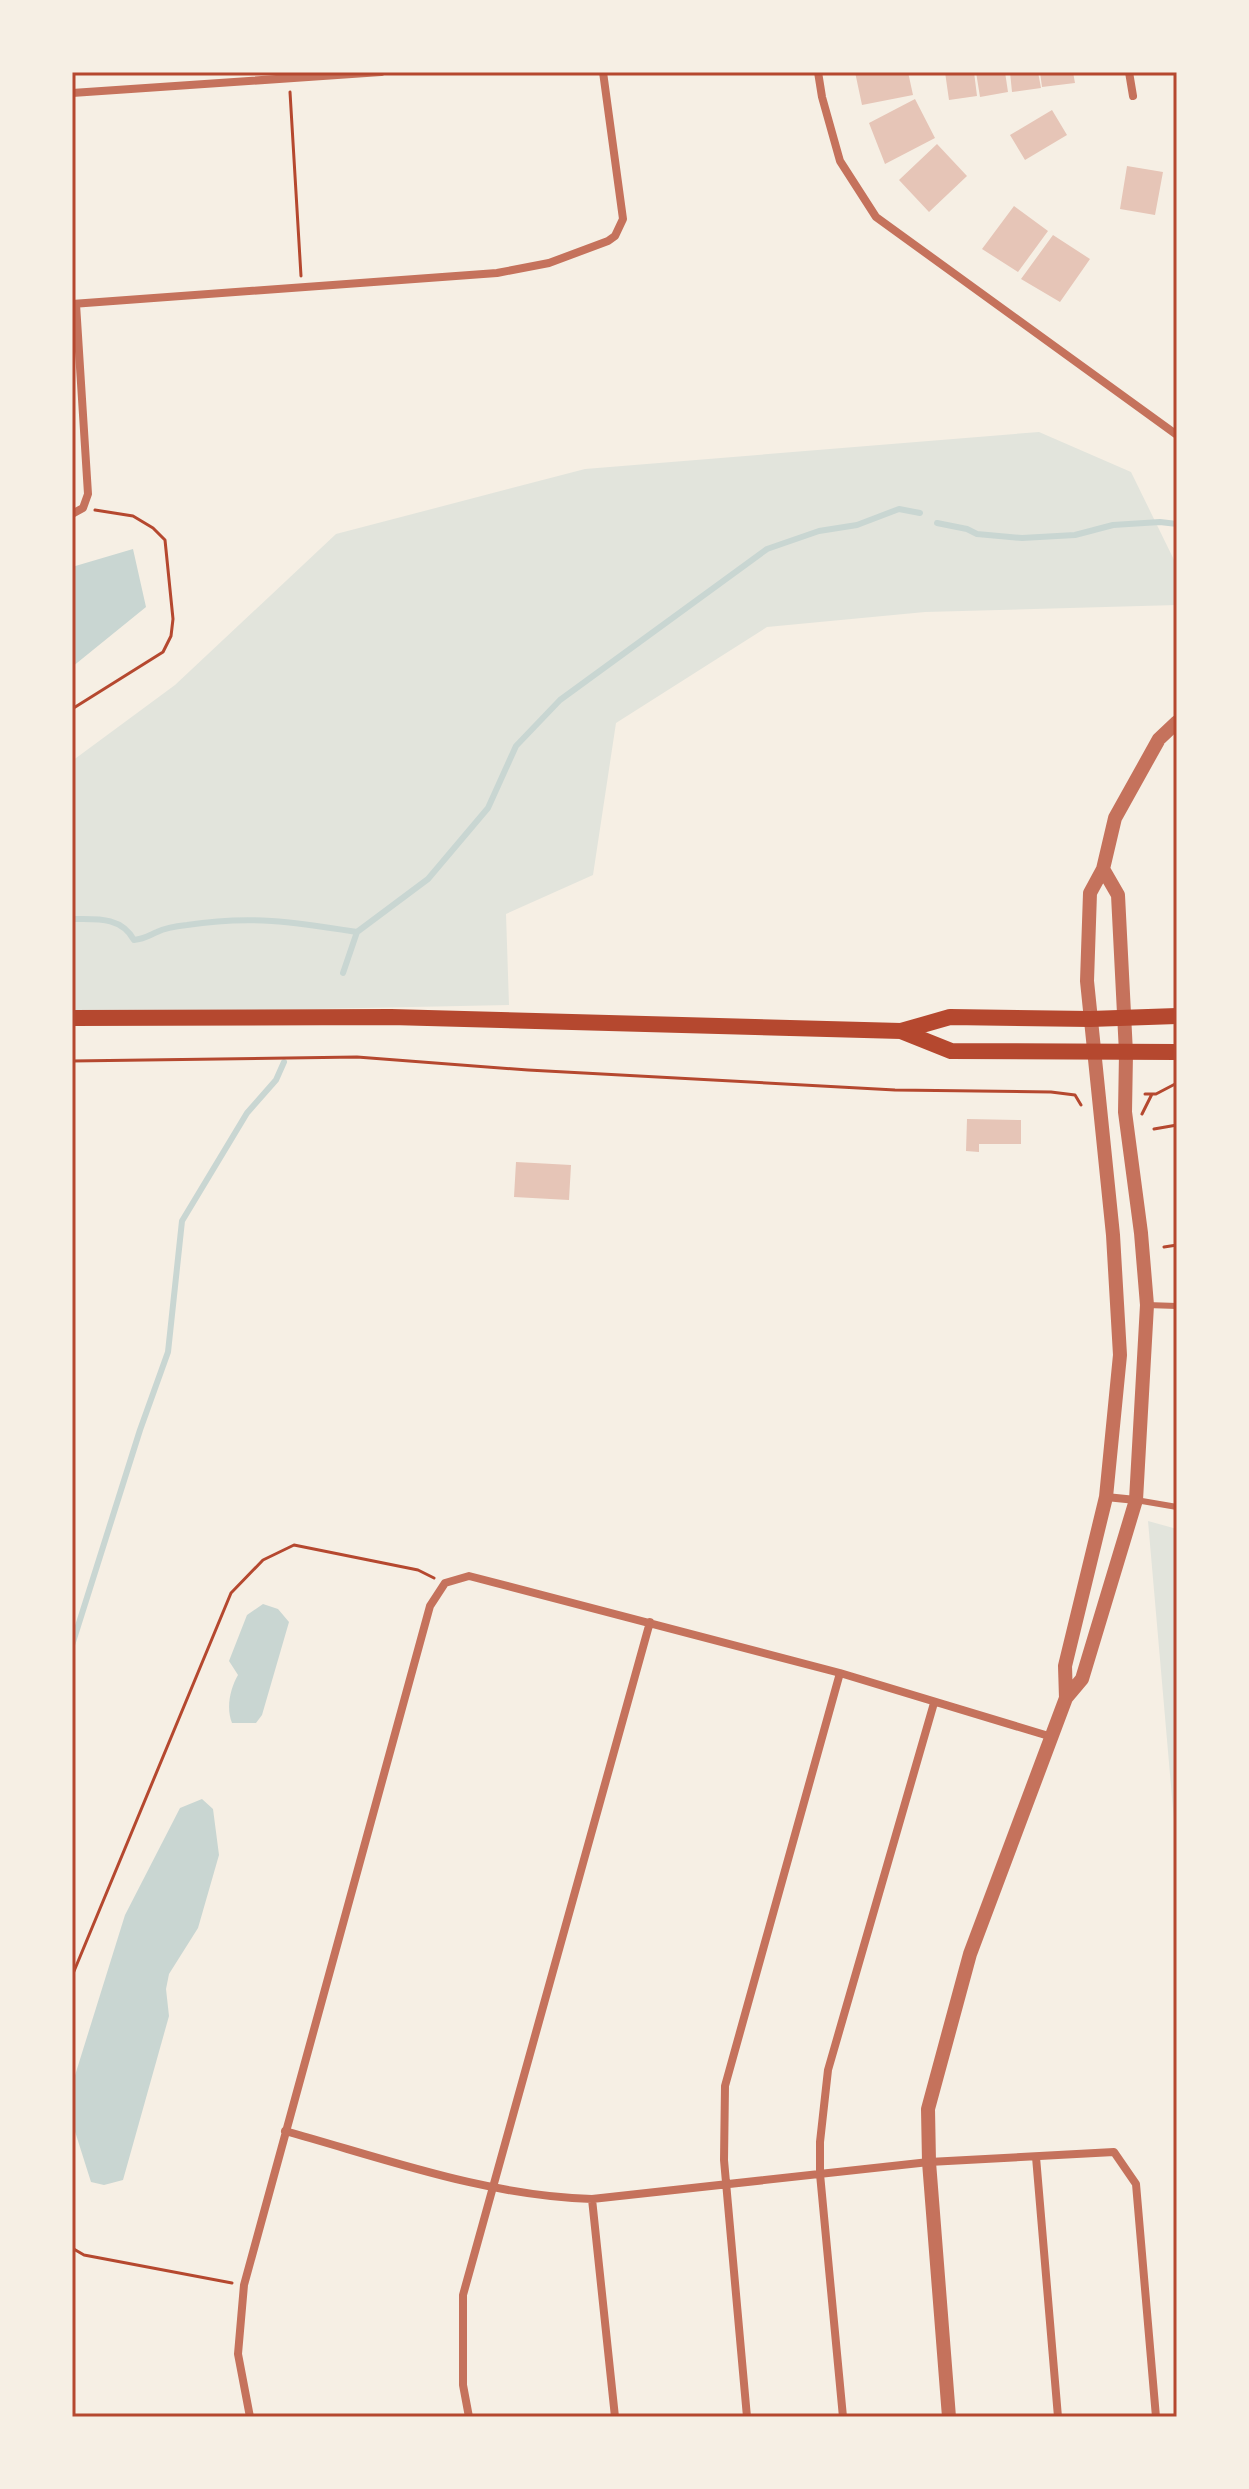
<svg xmlns="http://www.w3.org/2000/svg" width="1249" height="2489" font-family="'Fira Sans Condensed',sans-serif">
	<style>
		.green { fill: #e2e4dc }
		.water { fill: #c9d6d2 }
		.lines { fill: none; stroke-linecap: round; stroke-linejoin: round }
		.stream { stroke: #c9d6d2; stroke-width: 6 }
		.building { fill: #e6c5b7 }
		.path { stroke: #b5482f; stroke-width: 3 }
		.service { stroke: #c5725c; stroke-width: 6 }
		.minor { stroke: #c5725c; stroke-width: 8 }
		.tertiary { stroke: #c5725c; stroke-width: 14 }
		.secondary { stroke: #b5482f; stroke-width: 16 }
		.neatline { fill: none; stroke: #b5482f; stroke-width: 3 }
	</style>
	<rect width="100%" height="100%" fill="#f6efe4"/>
	<path class="green" d="M1039 432 1131 472 1177 566V605L925 612 767 627 616 723 593 875 506 914 509 1005 72 1014V761L175 685 336 534 585 469Z
		M1148 1521 1177 1529V1855Z"/>
	<path class="water" d="M133 549 146 607 72 667V567Z
		M263 1604 278 1609 289 1622 262 1715 256 1723H232C226 1708 230 1689 238 1675L229 1661 247 1615Z
		M202 1799 213 1809 219 1855 198 1928 169 1974 166 1989 169 2016 123 2180 104 2185 91 2182 72 2122V2085L125 1915 180 1808Z"/>
	<g class="lines">
		<path class="stream" d="M937 523 967 529 977 534 1022 538 1075 535 1113 525 1160 522 1177 524
			M72 919C96 919 121 916 134 940 144 939 148 936 157 932 165 928 178 926 187 925 251 915 294 922 357 932
			M343 973 357 932 428 879 488 808 516 746 560 700 767 549 819 531 857 525 899 509 920 513
			M72 1645 140 1430 168 1352 182 1221 247 1113 276 1080 284 1062"/>
	</g>
	<path class="building" d="M855 72H908L913 95 862 105Z
		M945 72H974L977 96 949 100Z
		M976 72H1005L1008 92 980 97Z
		M1010 72H1038L1041 88 1012 92Z
		M1040 72H1073L1075 83 1042 87Z
		M915 99 935 138 885 164 869 123Z
		M1052 110 1067 135 1025 160 1010 135Z
		M937 144 967 176 929 212 899 180Z
		M1127 166 1163 172 1155 215 1120 209Z
		M1014 206 1048 231 1018 272 982 249Z
		M1053 235 1090 259 1060 302 1021 279Z
		M967 1119 1021 1120V1144H979V1152L966 1151Z
		M516 1162 571 1165 569 1200 514 1197Z"/>
	<g class="lines">
		<path class="path" d="M290 92 301 276
			M72 709 163 652 171 636 173 619 165 540 153 528 133 516 95 510
			M72 1061 357 1057 528 1070 895 1090 1051 1092 1075 1095 1081 1105
			M1145 1094H1156L1177 1083
			M1142 1114 1152 1094
			M1154 1129 1177 1125
			M1164 1247 1177 1245
			M72 1976 231 1593 263 1560 294 1545 418 1570 434 1578
			M72 2248 84 2255 232 2283"/>
		<path class="service" d="M1147 1305 1177 1306
			M1136 1500 1177 1507"/>
		<path class="minor" d="M818 72 822 97 840 161 876 217 1177 435
			M1129 72 1133 96
			M72 93 381 72
			M72 304 497 273 549 263 608 241 615 236 623 219 603 72
			M72 514 83 508 88 494 76 304
			M1106 1497 1136 1500
			M285 2131C386 2159 487 2196 592 2199L929 2162 1114 2152 1136 2184 1156 2417
			M1036 2157 1058 2417
			M592 2199 615 2417
			M250 2417 238 2354 244 2285 430 1606 445 1583 469 1576 840 1673 1052 1737
			M469 2417 463 2385V2295L650 1622
			M747 2417 724 2160 725 2086 840 1673
			M843 2417 820 2174V2142L828 2070 934 1703"/>
		<path class="tertiary" d="M1066 1698 1065 1666 1106 1497 1120 1355 1113 1235 1087 981 1090 893 1103 869 1115 818 1159 739 1177 722
			M949 2417 929 2162 928 2109 970 1954 1066 1698 1082 1679 1136 1500 1147 1305 1141 1233 1125 1112 1126 1053 1118 895 1103 869"/>
		<path class="secondary" d="M72 1018 391 1017 901 1031 950 1017 1090 1019 1177 1016
			M901 1031 951 1051 1177 1052"/>
	</g>
	<rect width="1249" height="2489" fill="none" stroke="#f6efe4" stroke-width="148"/>
	<rect x="74" y="74" width="1101" height="2341" class="neatline"/>
</svg>
